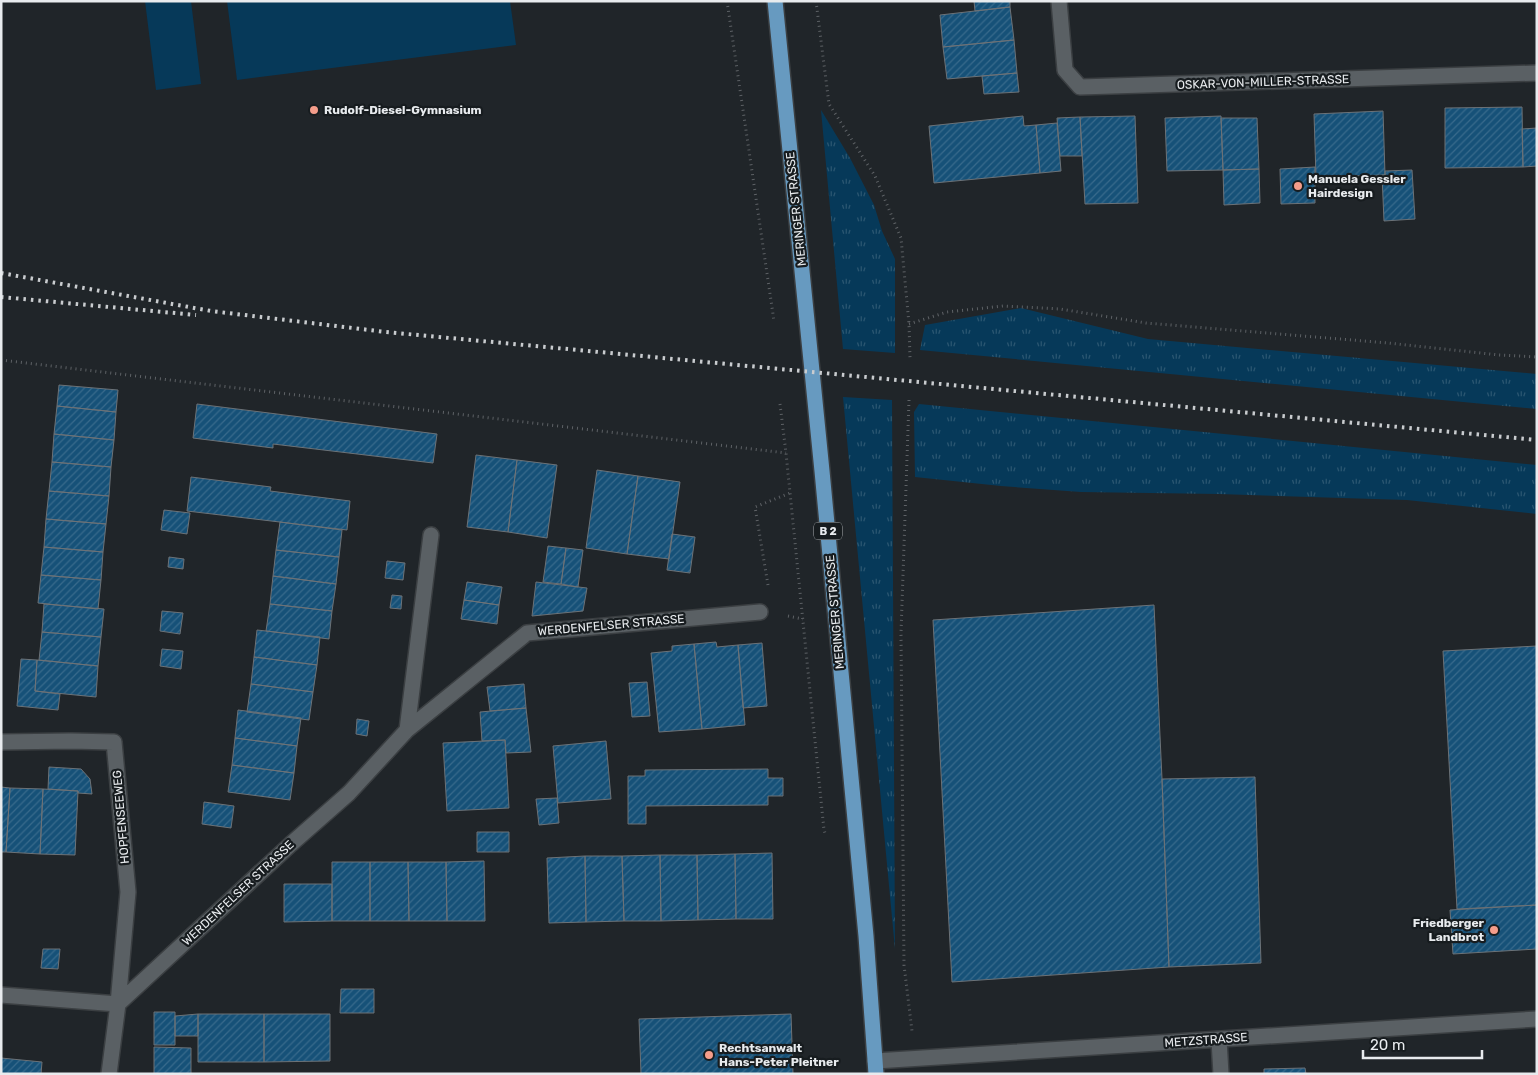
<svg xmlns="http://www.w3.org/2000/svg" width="1538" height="1075" font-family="Rubik,sans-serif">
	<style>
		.grass { fill: url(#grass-tufts) }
		.pitch { fill: #063959 }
		.building { fill: url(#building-hatch); stroke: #6c7277 }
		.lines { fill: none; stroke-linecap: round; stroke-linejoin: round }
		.lane-casing { stroke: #3b3f42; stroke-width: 18 }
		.street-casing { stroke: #3b3f42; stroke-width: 18 }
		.primary-casing { stroke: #3b3f42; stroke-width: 18 }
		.path { stroke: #5e6266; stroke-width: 3; stroke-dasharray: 1 4; stroke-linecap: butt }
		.lane { stroke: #5a6064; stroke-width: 15 }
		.street { stroke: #5a6064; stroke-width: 15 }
		.primary { stroke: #679ac0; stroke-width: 15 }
		.rail { stroke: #c9cccf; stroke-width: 4; stroke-dasharray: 2.5 5; stroke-linecap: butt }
		.poi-dot { fill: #f49d8b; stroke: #171c1f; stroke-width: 2 }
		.labels { text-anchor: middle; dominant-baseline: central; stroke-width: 4.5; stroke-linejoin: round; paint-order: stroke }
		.shield { fill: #171c1f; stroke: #a9adb0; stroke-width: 1 }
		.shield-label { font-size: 11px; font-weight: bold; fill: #e8ebee }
		.street-label { font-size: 12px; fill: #e8ebee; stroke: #171c1f }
		.poi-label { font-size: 12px; font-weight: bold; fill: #e8ebee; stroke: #171c1f; text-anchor: start }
	</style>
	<defs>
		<pattern id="grass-tufts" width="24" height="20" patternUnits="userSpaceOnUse" patternTransform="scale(1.25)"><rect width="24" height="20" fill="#063959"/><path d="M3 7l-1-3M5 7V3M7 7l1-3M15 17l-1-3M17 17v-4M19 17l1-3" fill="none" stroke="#2a5671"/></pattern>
		<pattern id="building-hatch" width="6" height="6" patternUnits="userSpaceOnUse" patternTransform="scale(1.25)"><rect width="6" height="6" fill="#165178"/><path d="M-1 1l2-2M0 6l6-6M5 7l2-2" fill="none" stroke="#386a8c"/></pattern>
	</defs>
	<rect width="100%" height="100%" fill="#202529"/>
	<path class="grass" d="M821 110 850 158 874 205 882 231 895 259V353L843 349Z
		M1021 308 1148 339 1537 374V409L920 350 925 325Z
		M843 397 892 400 895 949Z
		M919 404 1537 465V514L1407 500 1219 494 1081 492 1001 486 915 477 914 412Z"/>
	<path class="pitch" d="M145 1H191L201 84 156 90Z
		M227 1H510L516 45 237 80Z"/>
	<path class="building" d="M974 1H1010V7L975 11Z
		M1010 7 1014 40 943 47 940 15Z
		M1014 40 1017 73 947 79 943 47Z
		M1017 73 1019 92 984 94 982 76Z
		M1522 107 1523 167 1445 168V108Z
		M1383 111 1385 175 1316 177 1314 114Z
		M1023 116 1024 126 1036 125 1040 173 934 183 929 126Z
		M1135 116 1138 203 1085 204 1080 117Z
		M1221 116 1223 170 1167 171 1165 118Z
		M1080 117 1082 156H1060L1057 118Z
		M1221 118H1257L1259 169 1223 170Z
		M1057 123 1061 171 1040 173 1036 125Z
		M1537 128V166L1523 167 1522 129Z
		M1315 167V203L1281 204 1280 169Z
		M1259 169 1260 203 1224 205 1223 170Z
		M1412 170 1415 219 1384 221 1382 175H1385V171Z
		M59 385 118 390 116 412 57 406Z
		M197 404 437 434 433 463 273 444V448L193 438Z
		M57 406 116 412 114 440 54 434Z
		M54 434 114 440 111 467 52 462Z
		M476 455 517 460 508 532 467 527Z
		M517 460 557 465 547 538 508 532Z
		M52 462 111 467 109 496 49 491Z
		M597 470 638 476 627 554 586 548Z
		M638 476 680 482 669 559 627 554Z
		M191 477 271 487 270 491 350 501 347 530 187 511Z
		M49 491 109 496 106 524 46 519Z
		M164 510 190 513 187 534 161 530Z
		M46 519 106 524 103 552 44 547Z
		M280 522 342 530 339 557 276 550Z
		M672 534 695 537 690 573 667 570Z
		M548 546 566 548 561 584 543 582Z
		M44 547 103 552 101 580 41 575Z
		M566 548 583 550 578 587 561 584Z
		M276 550 339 557 336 584 273 576Z
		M169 557 184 559 183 569 168 567Z
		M387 561 405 563 403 580 385 578Z
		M41 575 101 580 98 609 38 603Z
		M273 576 336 584 332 611 270 604Z
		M467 582 502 587 499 605 464 600Z
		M536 582 587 588 583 611 532 616Z
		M392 595 402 596 401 609 390 608Z
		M464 600 499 605 497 624 461 619Z
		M44 604 104 609 101 637 42 632Z
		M270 604 332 611 329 639 266 631Z
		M1154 605 1162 779 1169 967 952 982 933 620Z
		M162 611 183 613 180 634 160 631Z
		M257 630 320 637 317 665 254 657Z
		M42 632 101 637 98 666 39 660Z
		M716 642 717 647 738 645 745 725 702 729 694 644Z
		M762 643 767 706 743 708 738 645Z
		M694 644 702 729 659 732 651 653 672 651V646Z
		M1537 646V905L1457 909 1443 651Z
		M162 649 183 651 181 669 160 666Z
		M254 657 317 665 313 692 251 684Z
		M21 659 37 660 35 691 60 694 58 710 17 706Z
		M37 660 98 666 96 697 35 691Z
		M647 682 650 716 632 717 629 683Z
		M251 684 313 692 309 720 247 712Z
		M524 684 526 708 490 711 487 687Z
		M526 708 531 752 506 753 505 740 482 741 480 712Z
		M238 710 301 718 297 746 235 738Z
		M357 719 369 721 367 736 356 734Z
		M235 738 297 746 294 773 232 765Z
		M505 740 509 808 447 811 443 743Z
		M606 741 611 799 558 803 553 746Z
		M232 765 294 773 290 800 228 792Z
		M49 767 81 769 90 779 92 794 78 793V791L48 789Z
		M768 769V778H783V796H768V805L646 806V824H628V776H645V770Z
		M1255 777 1261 963 1169 967 1162 779Z
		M1 787 10 788 6 852H1Z
		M10 788 43 789 40 854 6 852Z
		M43 789 78 791 75 855 40 854Z
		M557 798 559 823 539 825 536 799Z
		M204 802 234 806 231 828 202 824Z
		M477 832H509V852H477Z
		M772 853 773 919H736L735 854Z
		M735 854 736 919 698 920 697 855Z
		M660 855 661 921H624L622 856Z
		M660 855H697L698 920 661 921Z
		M585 856 586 922 549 923 547 858Z
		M585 856H622L624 921 586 922Z
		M484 861 485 921H447L446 862Z
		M332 862H370V921H332Z
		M370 862H408L409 921H370Z
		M408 862H446L447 921H409Z
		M284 884H332V921L284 922Z
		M1537 905V949L1453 954 1450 910Z
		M43 949H60L58 969 41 968Z
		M341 989H374V1013H340Z
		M154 1012H175V1045H154Z
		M198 1014V1036H175V1016Z
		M198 1014H264V1062H198Z
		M264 1014H330V1061L264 1062Z
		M791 1014 793 1074H641L639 1019Z
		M154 1047 191 1048V1074H154Z
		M1 1058 42 1062 41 1074H1Z
		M1305 1068 1306 1074H1264V1069Z"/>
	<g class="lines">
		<g class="lane-casing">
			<path id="lane" d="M1219 1040 1221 1074"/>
		</g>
		<g class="street-casing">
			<path id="street" d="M1059 1 1065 70 1080 87 1537 73
				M407 730 431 535
				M1 742 71 741 114 742 128 892 118 1004 109 1074
				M1 995 118 1004
				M118 1004 291 844 349 793 407 730 527 633 760 612
				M875 1061 1537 1019"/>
		</g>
		<g class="primary-casing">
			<path id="primary" d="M775 1 822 471 866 936 876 1074"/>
		</g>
		<path class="path" d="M727 1 774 321
			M816 1 829 104 875 176 901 238 909 324 910 358
			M909 324 947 312 1003 306 1060 309 1146 323 1388 343 1499 355 1537 357
			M1 360 786 453
			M909 400 901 633 904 965 912 1031
			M780 404 786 453 824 830 826 836
			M768 585 755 507 790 493
			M788 616 803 619"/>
		<use href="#lane" class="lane"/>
		<use href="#street" class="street"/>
		<use href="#primary" class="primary"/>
		<path class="rail" d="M1 273 211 311 386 332 1537 440
			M1 297 196 315"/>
	</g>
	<g class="poi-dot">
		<circle cx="314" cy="110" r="5"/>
		<circle cx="1298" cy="186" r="5"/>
		<circle cx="1494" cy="930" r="5"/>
		<circle cx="709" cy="1055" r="5"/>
	</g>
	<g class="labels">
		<rect class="shield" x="814" y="522.5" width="28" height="17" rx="4"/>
		<g class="shield-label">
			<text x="828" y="531">B 2</text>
		</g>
		<g class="street-label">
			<text transform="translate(1263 82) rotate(-2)">OSKAR-VON-MILLER-STRASSE</text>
			<text transform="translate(796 209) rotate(-96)">MERINGER STRASSE</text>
			<text transform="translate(835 612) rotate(-95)">MERINGER STRASSE</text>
			<text transform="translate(611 625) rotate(-5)">WERDENFELSER STRASSE</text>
			<text transform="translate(121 817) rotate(-95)">HOPFENSEEWEG</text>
			<text transform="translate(238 893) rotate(-43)">WERDENFELSER STRASSE</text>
			<text transform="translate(1206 1040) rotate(-4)">METZSTRASSE</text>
		</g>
		<g class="poi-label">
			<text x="324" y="110">Rudolf-Diesel-Gymnasium</text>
			<text x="1308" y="179">Manuela Gessler<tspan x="1308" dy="14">Hairdesign</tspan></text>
			<text x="1484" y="923" text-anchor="end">Friedberger<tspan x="1484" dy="14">Landbrot</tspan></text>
			<text x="719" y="1048">Rechtsanwalt<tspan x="719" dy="14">Hans-Peter Pleitner</tspan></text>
		</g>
	</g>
	<rect width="1538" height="1075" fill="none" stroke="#e8ebee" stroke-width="5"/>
	<path d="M1363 1050v8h119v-8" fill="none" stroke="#e8ebee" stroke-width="2.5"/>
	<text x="1370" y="1050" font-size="15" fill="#e8ebee" stroke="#171c1f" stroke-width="4" paint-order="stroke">20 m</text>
</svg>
